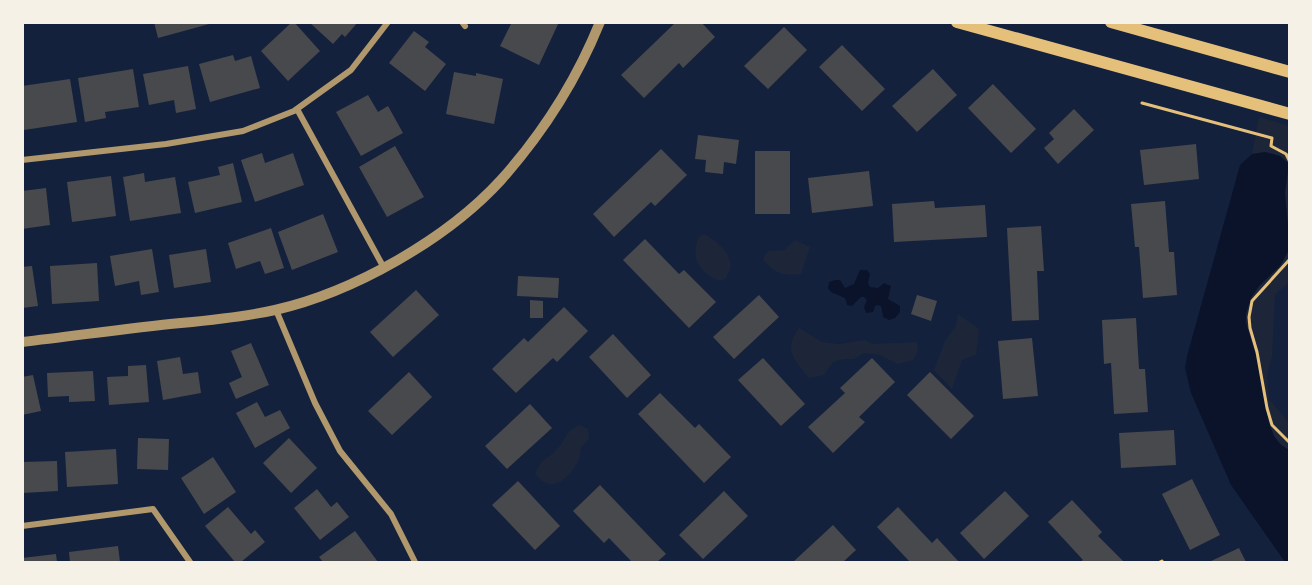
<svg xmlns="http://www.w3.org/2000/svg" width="1312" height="585" font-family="Rubik,sans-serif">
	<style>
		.green { fill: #1d2539 }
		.water { fill: #0b132b }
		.building { fill: #48494c }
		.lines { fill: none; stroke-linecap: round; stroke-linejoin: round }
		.path { stroke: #e5c07b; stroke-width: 3 }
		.minor { stroke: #b1986c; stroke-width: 6 }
		.tertiary { stroke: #b1986c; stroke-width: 10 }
		.secondary { stroke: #e5c07b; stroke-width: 12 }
	</style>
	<rect width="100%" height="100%" fill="#14213d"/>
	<path class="green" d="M1259 117 1289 126V237L1285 193 1288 164C1279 151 1266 152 1252 154Z
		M704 234C717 240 738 259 728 274 726 278 726 279 722 280 713 282 700 269 697 261 694 254 696 245 698 238Z
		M795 240 810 247 801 274C782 276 777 274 763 260L765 254 769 251 785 250Z
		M1289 245V282L1275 295 1272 356 1267 375 1269 399 1289 423V450C1283 446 1277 442 1273 435 1262 411 1263 383 1256 358 1254 346 1248 335 1246 323 1245 317 1246 310 1248 305 1257 281 1283 271 1289 245Z
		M958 314 979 329 976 355 962 360 952 389 934 370 945 341 956 326Z
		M799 328 822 342 839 344 865 340 872 344 917 342 918 351 913 360 898 364 880 355 863 353 854 359H844L833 362 824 375 809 378C794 359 783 350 799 328Z
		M579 425 588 429 589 439C587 442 584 444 582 446 580 450 581 451 580 456 573 476 552 497 535 474 543 455 546 462 557 449 567 439 564 433 579 425Z"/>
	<path class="water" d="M1265 152 1280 156 1289 164 1285 193 1289 237 1288 252 1280 266 1259 286 1251 298 1246 314V323L1257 359 1269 423 1274 436 1281 445 1289 450V562H1285L1231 485 1191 393 1185 368 1187 356 1240 165 1252 154Z
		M860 270H867L870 274 868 283 870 287 878 288 884 283 891 286 888 299 900 306V312L895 318 889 320 883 317 881 306 878 305 875 306 873 312 866 313 864 307 867 300 864 297H861L852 306 847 305 845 298 831 292 828 288 829 282 835 280H840L845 288 854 284Z"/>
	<path class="building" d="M154 22H213V23L158 38Z
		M292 22H294L320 51 288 81 261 51Z
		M309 22H358L345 37 342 34 333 44Z
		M512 22H559L539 65 500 46Z
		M676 22H701L715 37 683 68 679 63 644 98 621 75Z
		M784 27 807 50 768 89 744 66Z
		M414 31 429 42 425 47 446 64 425 91 389 63Z
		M842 45 885 89 862 111 819 67Z
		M233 55 235 61 251 56 260 88 210 102 199 64Z
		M188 66 196 109 176 113 174 100 149 105 143 74Z
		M133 69 139 107 105 112 106 118 85 122 78 78Z
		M933 69 957 95 917 132 892 106Z
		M454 72 476 76V73L503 79 494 124 446 114Z
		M70 79 77 122 24 130 22 86Z
		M993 84 1036 129 1011 153 968 108Z
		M368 95 378 112 388 106 403 133 361 156 336 112Z
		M1074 109 1094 130 1058 164 1044 148 1054 139 1049 133Z
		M698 135 739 140 736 164 724 162 723 174 705 172 706 160 695 159Z
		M1196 144 1199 179 1144 185 1140 150Z
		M395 146 424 197 387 217 359 167Z
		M661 149 687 175 655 206 651 202 614 237 593 214Z
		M755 151H790V214H755Z
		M262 153 265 163 293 153 304 185 255 202 241 160Z
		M233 163 242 202 195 213 188 182 220 175 218 167Z
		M869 171 873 206 812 213 808 178Z
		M144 173 145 182 175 177 181 213 130 221 123 177Z
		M111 176 116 216 72 222 67 182Z
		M46 188 50 225 22 229V191Z
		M934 201 935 208 985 205 987 237 894 242 892 204Z
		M1165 201 1169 252H1174L1177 295 1143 298 1139 247H1135L1131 204Z
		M323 214 338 252 292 270 278 232Z
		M1041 226 1044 271H1037L1039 320 1012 321 1007 228Z
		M271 228 284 268 265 274 260 261 236 269 228 243Z
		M645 239 679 274 684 270 716 302 689 328 623 260Z
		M152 249 159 292 141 295 139 281 115 286 110 256Z
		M206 249 211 282 174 288 169 255Z
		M97 263 99 301 52 304 50 266Z
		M32 266 38 306 22 308V267Z
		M518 276 559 278 558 298 517 296Z
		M416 290 439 315 393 357 370 332Z
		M759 295 779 317 734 359 713 337Z
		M917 295 937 301 931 321 911 314Z
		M530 300 543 301V318H530Z
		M564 307 588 331 557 362 553 358 516 393 492 369 524 338 528 342Z
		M1136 318 1139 369H1145L1148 412 1114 414 1111 363 1104 364 1102 320Z
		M613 334 651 375 627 398 589 357Z
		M1032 338 1038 396 1003 399 998 341Z
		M251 343 269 385 236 399 229 383 242 377 231 351Z
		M180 357 183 374 198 372 201 393 163 400 157 361Z
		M763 358 805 404 781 426 738 380Z
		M872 358 895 382 859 417 865 422 833 453 808 427 845 393 840 388Z
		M146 365 149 402 109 405 107 377 128 376V366Z
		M93 371 95 401 69 402V396L48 397 47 373Z
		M409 372 432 397 392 435 368 411Z
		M930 372 974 416 951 439 907 395Z
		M33 375 41 411 22 415V377Z
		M660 393 695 428 699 424 731 457 704 483 638 414Z
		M257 402 265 417 280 410 290 428 255 448 236 413Z
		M530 404 552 428 507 469 485 446Z
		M1174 430 1176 465 1121 468 1119 433Z
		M138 438 169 439 168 470 137 469Z
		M289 438 317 468 291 493 263 463Z
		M116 449 118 484 67 487 65 452Z
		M213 457 236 492 204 514 181 478Z
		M57 461 58 491 22 493V462Z
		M1192 479 1220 535 1190 550 1162 494Z
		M518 481 560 526 535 550 492 505Z
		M600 485 666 554 657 562H632L609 538 604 543 573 511Z
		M317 489 331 507 337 502 349 517 320 540 294 508Z
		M724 491 748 516 703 559 679 535Z
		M1005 491 1029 516 984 559 960 533Z
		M1072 500 1102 532 1098 536 1124 562H1080L1083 560 1048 522Z
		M228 507 251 534 255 530 265 542 241 562H235L205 526Z
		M898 507 932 543 937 538 959 562H910L877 527Z
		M833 525 856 550 843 562H793Z
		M355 531 378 562H323L319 557Z
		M118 546 120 562H70L69 552Z
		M1239 548 1246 562H1209Z
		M56 554 57 562H22V558Z"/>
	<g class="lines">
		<path class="path" d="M1142 103 1272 138 1271 146 1286 154 1290 162
			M1290 190V218
			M1290 259 1252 301 1249 317 1250 328 1257 352 1267 408 1272 425 1290 443
			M1160 562 1162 561"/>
		<path class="minor" d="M462 22 465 26
			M297 109 384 268
			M22 160 166 144 243 131 294 111 351 70 388 22
			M276 310 315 403 340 451 391 514 415 562
			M22 526 153 509 190 562"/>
		<path class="tertiary" d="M22 342C75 336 128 328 181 323 213 320 244 317 275 310 354 292 447 239 501 180 542 134 577 79 600 22"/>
		<path class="secondary" d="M957 22 1290 114
			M1111 22 1290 72"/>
	</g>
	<rect width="1312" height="585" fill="none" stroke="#f6f1e7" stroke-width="48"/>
</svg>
